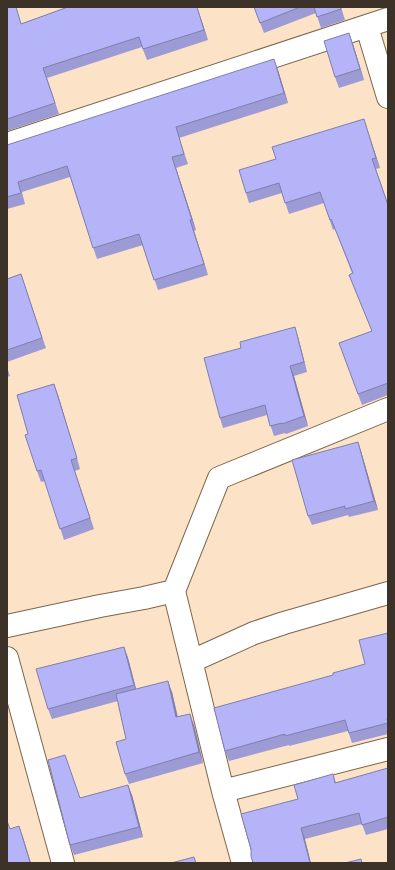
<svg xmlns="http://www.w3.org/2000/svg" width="395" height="870" font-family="Mulish,sans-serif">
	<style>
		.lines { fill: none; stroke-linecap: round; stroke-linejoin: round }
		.minor-casing { stroke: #7c664d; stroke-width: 24 }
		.minor { stroke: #fff; stroke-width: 22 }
		.wall { fill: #9d9bd5 }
		.shaded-wall { fill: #7f7eae }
		.building { fill: #b6b4f8; stroke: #7f7eae }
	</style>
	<rect width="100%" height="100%" fill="#fce2c6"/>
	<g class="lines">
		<g class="minor-casing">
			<path id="minor" d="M367 27 388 97
				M7 144 388 19
				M174 591 219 478 388 409
				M7 626 100 606 144 598 174 591 223 791 243 863
				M7 658 63 863
				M192 661 254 633 284 623 388 593
				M223 791 388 749"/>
		</g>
		<use href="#minor" class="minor"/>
	</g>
	<path class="wall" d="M7 7 21 24 68 7H197L208 40 147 60 142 47 47 78 59 114 7 131Z
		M254 7H341L345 20 321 28 316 13 264 33Z
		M353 44 364 80 339 88 335 77Z
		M278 70 288 103 179 138 188 164 176 168 196 230 194 231 208 275 158 290 143 245 97 259 70 177 22 192 25 204 7 209V145Z
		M364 119 380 168 376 169 388 204V395L362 405 339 343 372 331 349 275 352 273 335 229 333 230 324 203 289 214 282 193 249 203 246 193 276 159Z
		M21 274 46 348 7 362V279Z
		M298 337 307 372 294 376 308 426 286 434 285 433 274 436 267 415 223 428 220 418Z
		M7 367 10 376 7 377Z
		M58 395 80 469 75 471 94 529 64 540 45 481 41 482 37 471 28 434Z
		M358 442 361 451 378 510 349 517 348 515 312 525 308 516Z
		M388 633V734L352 743 348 731 289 746V745L229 761 225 751 333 675 365 664Z
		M124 647 128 658 136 689 172 692 178 717 194 725 203 763 129 784 125 774 126 739 118 701 52 719 48 709Z
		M388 768V829L366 835 362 824 305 839 253 863 298 799 333 774 336 783Z
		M132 795 143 837 74 855 70 845 80 798Z"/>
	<path class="shaded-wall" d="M197 7 208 40 204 30Z
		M349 33 353 44 364 80 360 69Z
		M274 59 278 70 288 103 284 93Z
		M364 119 367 129 380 168 376 158Z
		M172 157 176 168 196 230 192 220Z
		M190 220 194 231 208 275 204 264Z
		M295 327 298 337 307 372 304 362Z
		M290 366 294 376 308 426 304 416Z
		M54 384 58 395 80 469 77 458Z
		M358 442 361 451 378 510 374 501Z
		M124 647 128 658 138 696 134 685Z
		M168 681 172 692 180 728 176 717Z
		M190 714 194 725 203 763 199 752Z
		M128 785 132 795 143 837 139 827Z
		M19 826 23 837 31 863 30 862Z
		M301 828 305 839 311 863H310Z"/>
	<path class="building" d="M7 7H16L21 24 68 7H197L204 30 143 49 139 37 43 68 55 103 7 119Z
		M254 7H300L260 23Z
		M314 7H340L341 9 317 17Z
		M349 33 360 69 335 77 324 41Z
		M274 59 284 93 176 127 184 154 172 157 192 220H190L204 264 154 280 139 234 93 248 67 166 18 182 21 193 7 197V145Z
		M364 119 376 158 372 159 388 205V383L358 394 339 343 372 331 349 275 353 273 331 219 330 220 320 192 285 203 279 183 246 193 239 170 276 159 272 147Z
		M21 274 42 338 7 350V279Z
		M295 327 304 362 290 366 304 416 282 424V423L270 426 265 405 220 418 204 358 241 348 240 342Z
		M54 384 77 458 71 460 90 518 60 529 41 470 37 471 25 435 28 434 17 395Z
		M358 442 374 501 345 509V506L308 516 292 460Z
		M388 633V719H387L388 723 349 733 345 720 285 736V734L225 751 214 708 333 675V673L365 664 359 640Z
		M124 647 134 685 48 709 36 669Z
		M168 681 176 717 190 714 199 752 125 774 116 742 126 739 116 694Z
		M65 755 80 798 128 785 139 827 70 845 48 760Z
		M388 768V817L362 825 359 813 301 828 310 863H253L251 856V849L241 814 298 799 294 785 333 774 335 783Z
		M7 821 10 829 19 826 30 862 26 863H7Z
		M194 857 196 863H171Z
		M361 859 362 863H345Z"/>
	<rect width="395" height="870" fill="none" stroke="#3c3227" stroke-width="16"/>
</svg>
